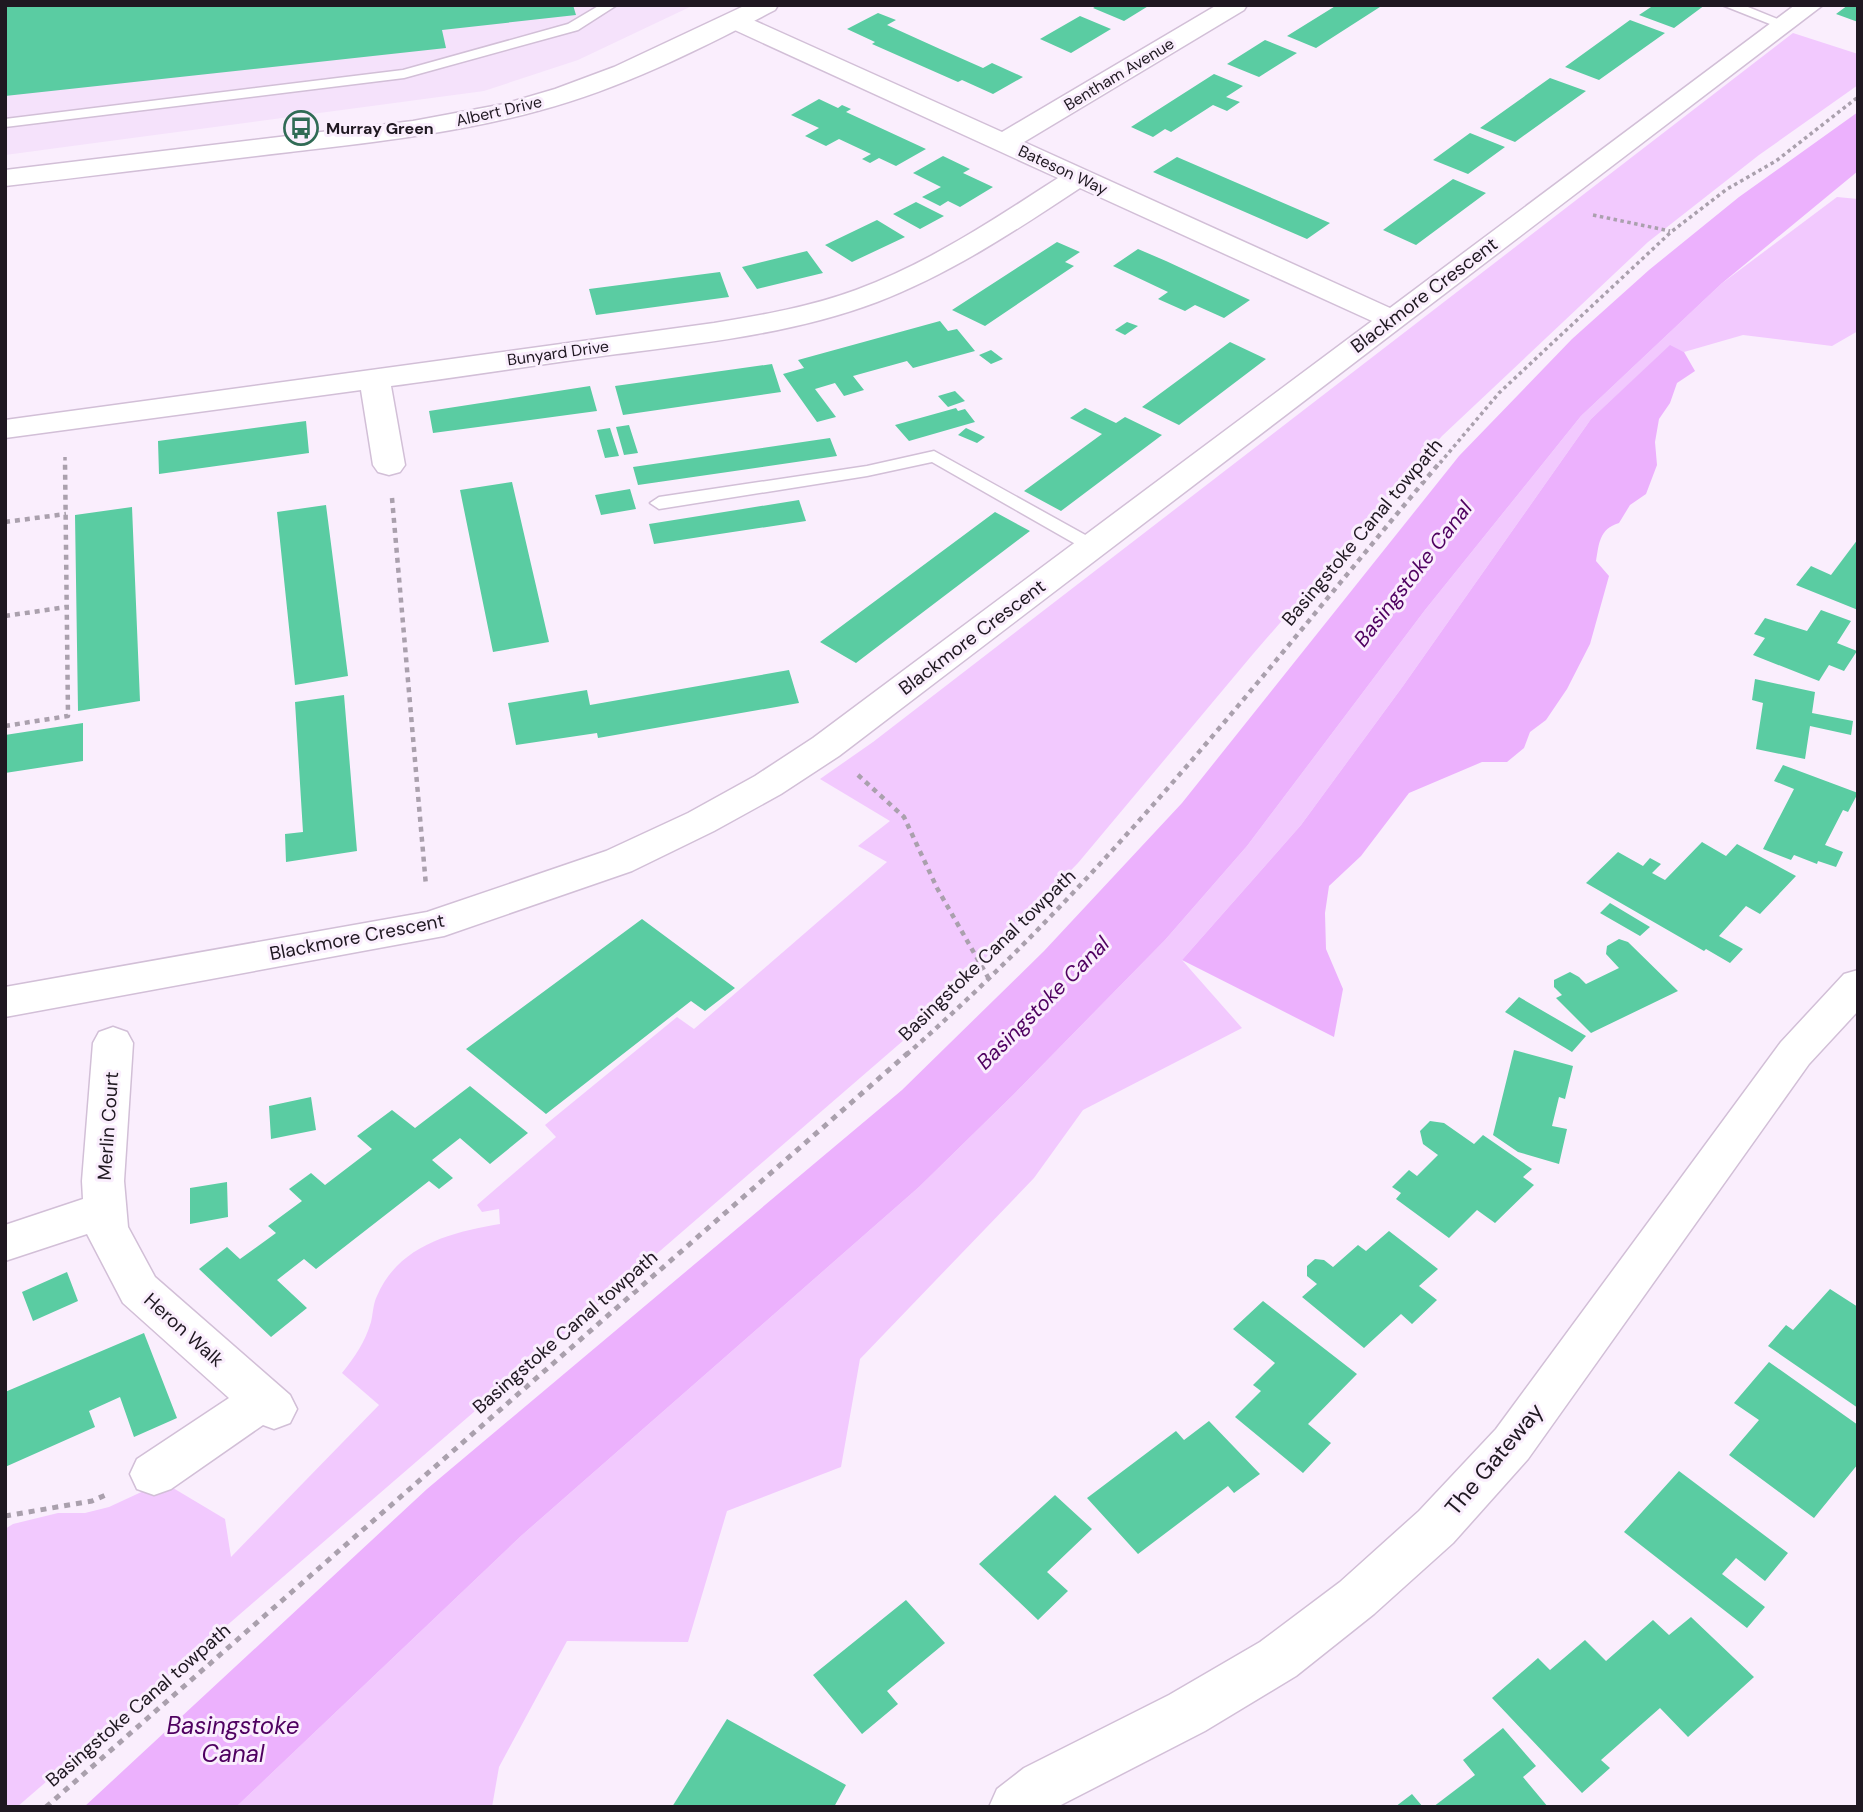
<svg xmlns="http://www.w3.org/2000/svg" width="1863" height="1812" font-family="'DM Sans',sans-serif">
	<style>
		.built { fill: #f5e2fb }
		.green { fill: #f2c9fe }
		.water { fill: #ecb1fd }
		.building { fill: #5acca2 }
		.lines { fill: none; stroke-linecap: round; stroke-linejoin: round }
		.service-casing { stroke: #d2bfd7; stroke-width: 3 }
		.minor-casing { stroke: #d2bfd7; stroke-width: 3 }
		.tertiary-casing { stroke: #d2bfd7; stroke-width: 3 }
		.path-far2 { stroke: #aaa0ad; stroke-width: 3.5; stroke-dasharray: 3.5 3.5; stroke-linecap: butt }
		.path-far1 { stroke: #aaa0ad; stroke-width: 4.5; stroke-dasharray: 5 5; stroke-linecap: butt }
		.path { stroke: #aaa0ad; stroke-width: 5; stroke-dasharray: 6 6; stroke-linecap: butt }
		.service { fill: #fff; fill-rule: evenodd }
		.minor { fill: #fff; fill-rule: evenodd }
		.tertiary { fill: #fff; fill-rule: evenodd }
		.labels { text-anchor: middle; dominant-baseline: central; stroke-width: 6; stroke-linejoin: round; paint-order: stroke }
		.far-street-label { font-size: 16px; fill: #1f1821; stroke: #faeefd }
		.far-poi-label { font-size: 16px; font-weight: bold; fill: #1f1821; stroke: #faeefd; text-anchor: start }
		.street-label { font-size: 19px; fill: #1f1821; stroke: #faeefd }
		.water-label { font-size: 21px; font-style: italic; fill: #4f0060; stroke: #faeefd }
		.near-street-label { font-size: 23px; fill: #1f1821; stroke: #faeefd }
		.near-water-label { font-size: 24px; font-style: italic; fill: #4f0060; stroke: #faeefd }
	</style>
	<rect width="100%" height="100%" fill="#faeefd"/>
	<path class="built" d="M5 5H694L578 60 484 91 5 155Z"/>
	<path class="green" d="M1793 33 1858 54V85L1759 155 1648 242 1442 436 1253 654 1078 863 912 1033 17 1807H5V1529L13 1524 58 1513H85L109 1507 163 1482 225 1519 231 1557 379 1405 342 1373C355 1357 365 1342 371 1322 373 1314 373 1304 377 1296 398 1246 451 1232 500 1224L499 1209 482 1212 477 1205 556 1137 545 1125 677 1017 694 1029 887 862 858 846 890 821 820 779 873 742Z
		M1837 197 1858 199V331L1832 346 1743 335 1684 352 1670 346 1591 419 1403 686 1301 825 1182 960 1242 1028 1083 1110 1034 1178 860 1359 841 1467 727 1511 688 1642 567 1641 499 1767 492 1807H236L521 1536 919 1187 1012 1096 1165 940 1247 846 1425 610 1581 416 1721 284Z"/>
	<path class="water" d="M1858 112V171L1721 284 1581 416 1425 610 1247 846 1165 940 1012 1096 919 1187 521 1536 236 1807H84L427 1489 902 1090 1044 951 1182 803 1459 456 1572 339 1649 270 1739 197Z
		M1670 345 1684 352 1695 371 1677 383 1670 403 1659 419 1655 442 1657 465 1646 494 1630 505 1619 523C1599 529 1599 544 1596 561L1609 576 1590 644 1567 689 1546 720 1530 732 1524 748 1507 762H1482L1409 793 1361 856 1329 886 1325 913 1326 949 1343 989 1334 1037 1182 960 1301 825 1403 686 1591 419Z"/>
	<path class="building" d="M5 5H573L576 15 442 30 446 48 5 96Z
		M1098 5H1150L1124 21 1093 8Z
		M1337 5H1383L1316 48 1287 36Z
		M1654 5H1705L1674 28 1639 15Z
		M1848 5H1858V22L1836 14Z
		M878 13 896 20 887 25 940 49 983 68 992 63 1023 77 993 94 962 80 958 82 872 44 875 42 847 29Z
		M1080 16 1111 29 1071 53 1040 39Z
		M1630 20 1665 33 1599 80 1565 67Z
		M1265 40 1297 53 1259 77 1227 64Z
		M1214 74 1243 86 1226 97 1240 102 1227 111 1213 105 1171 132 1165 129 1153 137 1131 127Z
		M1550 78 1586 91 1515 142 1480 128Z
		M819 99 838 108 842 105 851 109 846 112 926 149 896 166 879 158 870 163 862 159 871 154 839 139 826 146 805 136 819 128 791 115Z
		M1470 133 1505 147 1468 174 1433 160Z
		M943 156 970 169 963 173 993 187 960 207 948 201 940 206 922 197 941 187 913 173Z
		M1177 157 1302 211 1330 223 1307 239 1153 172Z
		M1453 179 1486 193 1416 245 1383 230Z
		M916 202 944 216 920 229 893 214Z
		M877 220 905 237 852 262 825 245Z
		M1057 242 1080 252 1065 262 1074 266 985 326 952 310Z
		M1138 249 1166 261 1250 300 1224 318 1195 305 1185 311 1158 299 1168 292 1113 266Z
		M807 251 823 273 757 289 742 267Z
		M720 272 729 297 596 315 589 289Z
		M940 321 948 331 957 329 975 351 913 368 907 361 853 376 864 390 844 396 835 383 815 389 836 417 817 422 783 374 804 368 798 360Z
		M1127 322 1138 326 1125 335 1115 330Z
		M1230 342 1266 359 1179 425 1142 407Z
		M991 350 1003 359 991 364 979 355Z
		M772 364 781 392 623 415 615 386Z
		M590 386 597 411 433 433 429 411Z
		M955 391 965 401 948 407 938 396Z
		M956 408 958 411 965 409 975 422 909 441 895 425Z
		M1085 408 1116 423 1125 417 1162 435 1061 511 1024 491 1102 434 1070 418Z
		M306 421 309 453 159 474 158 441Z
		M629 425 638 453 624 455 616 427Z
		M610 428 619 456 605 458 597 430Z
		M966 428 985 437 977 443 958 435Z
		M830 438 837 456 638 485 633 467Z
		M512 482 549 642 493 652 460 490Z
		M630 489 636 509 601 515 595 495Z
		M799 500 806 521 654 544 649 524Z
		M326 505 348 676 295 685 277 512Z
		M132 507 140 701 78 711 75 515Z
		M995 512 1030 531 856 663 820 642Z
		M1858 539V610L1796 585 1811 566 1831 575Z
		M1821 610 1851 621 1837 643 1857 651 1844 671 1829 665 1819 681 1753 655 1765 638 1754 634 1765 618 1807 631Z
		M789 670 799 703 598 738 597 733 516 745 508 703 587 690 590 705Z
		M1755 679 1815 692 1812 713 1853 721 1851 735 1810 726 1805 759 1756 749 1763 703 1752 700Z
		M344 695 357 851 286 862 285 834 303 832 295 702Z
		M83 723V761L5 773V735Z
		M1783 765 1858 793 1848 812 1843 810 1825 845 1843 852 1836 867 1818 861 1817 864 1794 855 1791 860 1763 849 1794 789 1774 781Z
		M1702 842 1726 856 1737 844 1796 876 1760 914 1746 906 1719 936 1743 949 1730 963 1706 949 1704 951 1586 883 1618 852 1643 866 1650 858 1661 864 1652 873 1665 880Z
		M1610 903 1650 927 1640 936 1600 913Z
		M642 919 735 988 705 1011 691 1001 546 1114 466 1049Z
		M1619 939 1628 942 1678 991 1591 1033 1556 998 1562 995 1554 987V980L1570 972 1579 977 1586 984 1619 968 1606 954 1607 946Z
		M1519 997 1586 1036 1572 1052 1505 1012Z
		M1514 1050 1573 1066 1565 1099 1559 1097 1552 1126 1567 1129 1559 1164 1518 1152 1493 1135Z
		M470 1086 528 1133 490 1164 460 1138 432 1160 453 1178 439 1189 429 1181 316 1269 304 1259 277 1280 307 1308 271 1337 199 1269 227 1247 240 1259 276 1233 268 1226 302 1201 289 1189 311 1173 325 1185 372 1149 357 1136 392 1110 415 1128Z
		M311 1097 316 1130 271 1139 269 1106Z
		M1430 1121 1444 1123 1474 1144 1483 1135 1532 1169 1523 1177 1534 1185 1495 1223 1477 1210 1449 1238 1396 1199 1401 1193 1392 1187 1409 1170 1417 1176 1438 1155 1423 1144 1420 1131Z
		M227 1182 228 1217 190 1224V1188Z
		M1389 1231 1438 1269 1419 1286 1437 1300 1412 1324 1401 1314 1364 1348 1302 1297 1317 1284 1307 1276V1266L1315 1259 1324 1260 1333 1267 1358 1245 1366 1251Z
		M67 1272 78 1301 33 1321 22 1292Z
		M1830 1289 1858 1307V1408L1768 1346 1786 1325 1793 1330Z
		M1263 1301 1357 1374 1308 1424 1331 1443 1303 1473 1235 1417 1261 1391 1253 1385 1275 1363 1233 1329Z
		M144 1333 177 1418 134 1437 120 1397 89 1411 95 1427 5 1467V1392Z
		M1769 1362 1858 1425V1464L1814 1518 1729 1455 1759 1420 1734 1403Z
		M1209 1421 1260 1474 1234 1493 1228 1486 1138 1554 1087 1498 1176 1431 1184 1440Z
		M1679 1471 1788 1553 1765 1581 1736 1558 1722 1574 1765 1607 1747 1628 1624 1532Z
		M1055 1495 1092 1529 1047 1572 1068 1591 1038 1620 979 1564Z
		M906 1600 945 1643 887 1691 898 1704 862 1734 813 1675Z
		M1691 1617 1754 1677 1688 1737 1660 1708 1601 1760 1610 1768 1582 1793 1492 1698 1538 1658 1550 1670 1585 1640 1606 1661 1653 1620 1669 1635Z
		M727 1719 846 1785 834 1807H672Z
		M1503 1728 1536 1766 1523 1777 1548 1807H1433L1475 1775 1463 1760Z
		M1412 1794 1423 1807H1395Z"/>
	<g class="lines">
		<g class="service-casing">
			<path id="service" d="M600 5H617L578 30 404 78 5 127V119L403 70 568 24Z
				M1722 5H1743L1792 25 1785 29 1780 28Z
				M934 451 1098 542 1101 546 1092 552 1086 550 932 462 867 476 659 509 650 503 659 497 867 466Z"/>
		</g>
		<g class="minor-casing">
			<path id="minor" d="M1217 5H1247L1244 10 1024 142 1390 308 1795 5H1823L839 756 781 794 714 831 632 871 444 936 5 1017V987L427 912 606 851 688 813 755 776 813 738 1372 321 1080 188C1015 231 950 274 877 302 795 333 704 343 617 354 542 364 467 376 391 386L405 465 400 472 389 475 378 472 373 465 361 390 5 438V420L714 323C762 315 810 307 856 290 929 263 993 220 1058 178L726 26 722 21 726 16 735 13 744 16 1002 132Z
				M1858 970V1011L1809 1064 1528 1459 1453 1543 1374 1614 1296 1676 1205 1731 1057 1807H989L997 1789 1024 1768 1169 1695 1260 1642 1340 1582 1419 1511 1496 1429 1781 1042 1844 974Z
				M113 1027 127 1032 133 1043 124 1181 128 1227 155 1277 290 1395 297 1409 290 1423 274 1429 263 1425 171 1489 154 1495 137 1489 130 1474 137 1459 229 1398 123 1303 87 1234 5 1261V1225L83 1199 82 1181 93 1043 99 1032Z"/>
		</g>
		<g class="tertiary-casing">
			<path id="tertiary" d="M746 5H778L775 10C700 49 623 88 541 110 459 133 374 142 290 152 195 163 100 175 5 186V170L413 121 504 104 555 89 614 67Z"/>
		</g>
		<path class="path-far2" d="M1593 215 1670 231
			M65 457V463
			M1440 463 1499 393 1671 232 1727 189 1776 161 1858 97"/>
		<path class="path-far1" d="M392 498 426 886
			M5 522 66 514
			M5 616 67 607
			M5 726 68 716 65 461
			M858 775 904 817 937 888 989 979
			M906 1055C1107 879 1270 665 1441 461"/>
		<path class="path" d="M5 1516 92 1501 110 1493
			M46 1807 908 1053"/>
		<use href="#service" class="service"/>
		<use href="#minor" class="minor"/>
		<use href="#tertiary" class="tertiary"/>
	</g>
	<defs>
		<g id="bus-ring" transform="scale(1.75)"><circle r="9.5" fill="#faeefd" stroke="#306b55" stroke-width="1.5"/><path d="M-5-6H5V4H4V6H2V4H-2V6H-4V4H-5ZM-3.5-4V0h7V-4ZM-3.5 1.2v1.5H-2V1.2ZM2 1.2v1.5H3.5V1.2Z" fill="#306b55"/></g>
	</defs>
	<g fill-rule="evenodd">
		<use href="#bus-ring" x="301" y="128"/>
	</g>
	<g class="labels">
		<g class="far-street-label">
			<text transform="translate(1119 74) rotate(-31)">Bentham Avenue</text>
			<text transform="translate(499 111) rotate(-13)">Albert Drive</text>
			<text transform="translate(1063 170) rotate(25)">Bateson Way</text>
			<text transform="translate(558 353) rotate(-8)">Bunyard Drive</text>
		</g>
		<g class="far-poi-label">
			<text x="326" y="128">Murray Green</text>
		</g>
		<g class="street-label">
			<text transform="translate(1424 295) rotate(-37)">Blackmore Crescent</text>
			<text transform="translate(1362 532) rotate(-50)">Basingstoke Canal towpath</text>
			<text transform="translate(972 637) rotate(-37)">Blackmore Crescent</text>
			<text transform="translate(357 937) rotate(-11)">Blackmore Crescent</text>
			<text transform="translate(987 955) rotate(-44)">Basingstoke Canal towpath</text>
			<text transform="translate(108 1126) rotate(-86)">Merlin Court</text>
			<text transform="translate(184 1330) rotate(42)">Heron Walk</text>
			<text transform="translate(565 1332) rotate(-41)">Basingstoke Canal towpath</text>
			<text transform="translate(138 1705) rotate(-41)">Basingstoke Canal towpath</text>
		</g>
		<g class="water-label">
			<text transform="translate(1413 574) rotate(-52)">Basingstoke Canal</text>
			<text transform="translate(1043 1003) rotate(-45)">Basingstoke Canal</text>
		</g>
		<g class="near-street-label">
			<text transform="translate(1494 1459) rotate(-50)">The Gateway</text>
		</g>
		<g class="near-water-label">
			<text x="233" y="1725">Basingstoke<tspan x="233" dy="28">Canal</tspan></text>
		</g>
	</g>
	<rect width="1863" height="1812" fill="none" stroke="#1f1821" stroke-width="14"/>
</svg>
